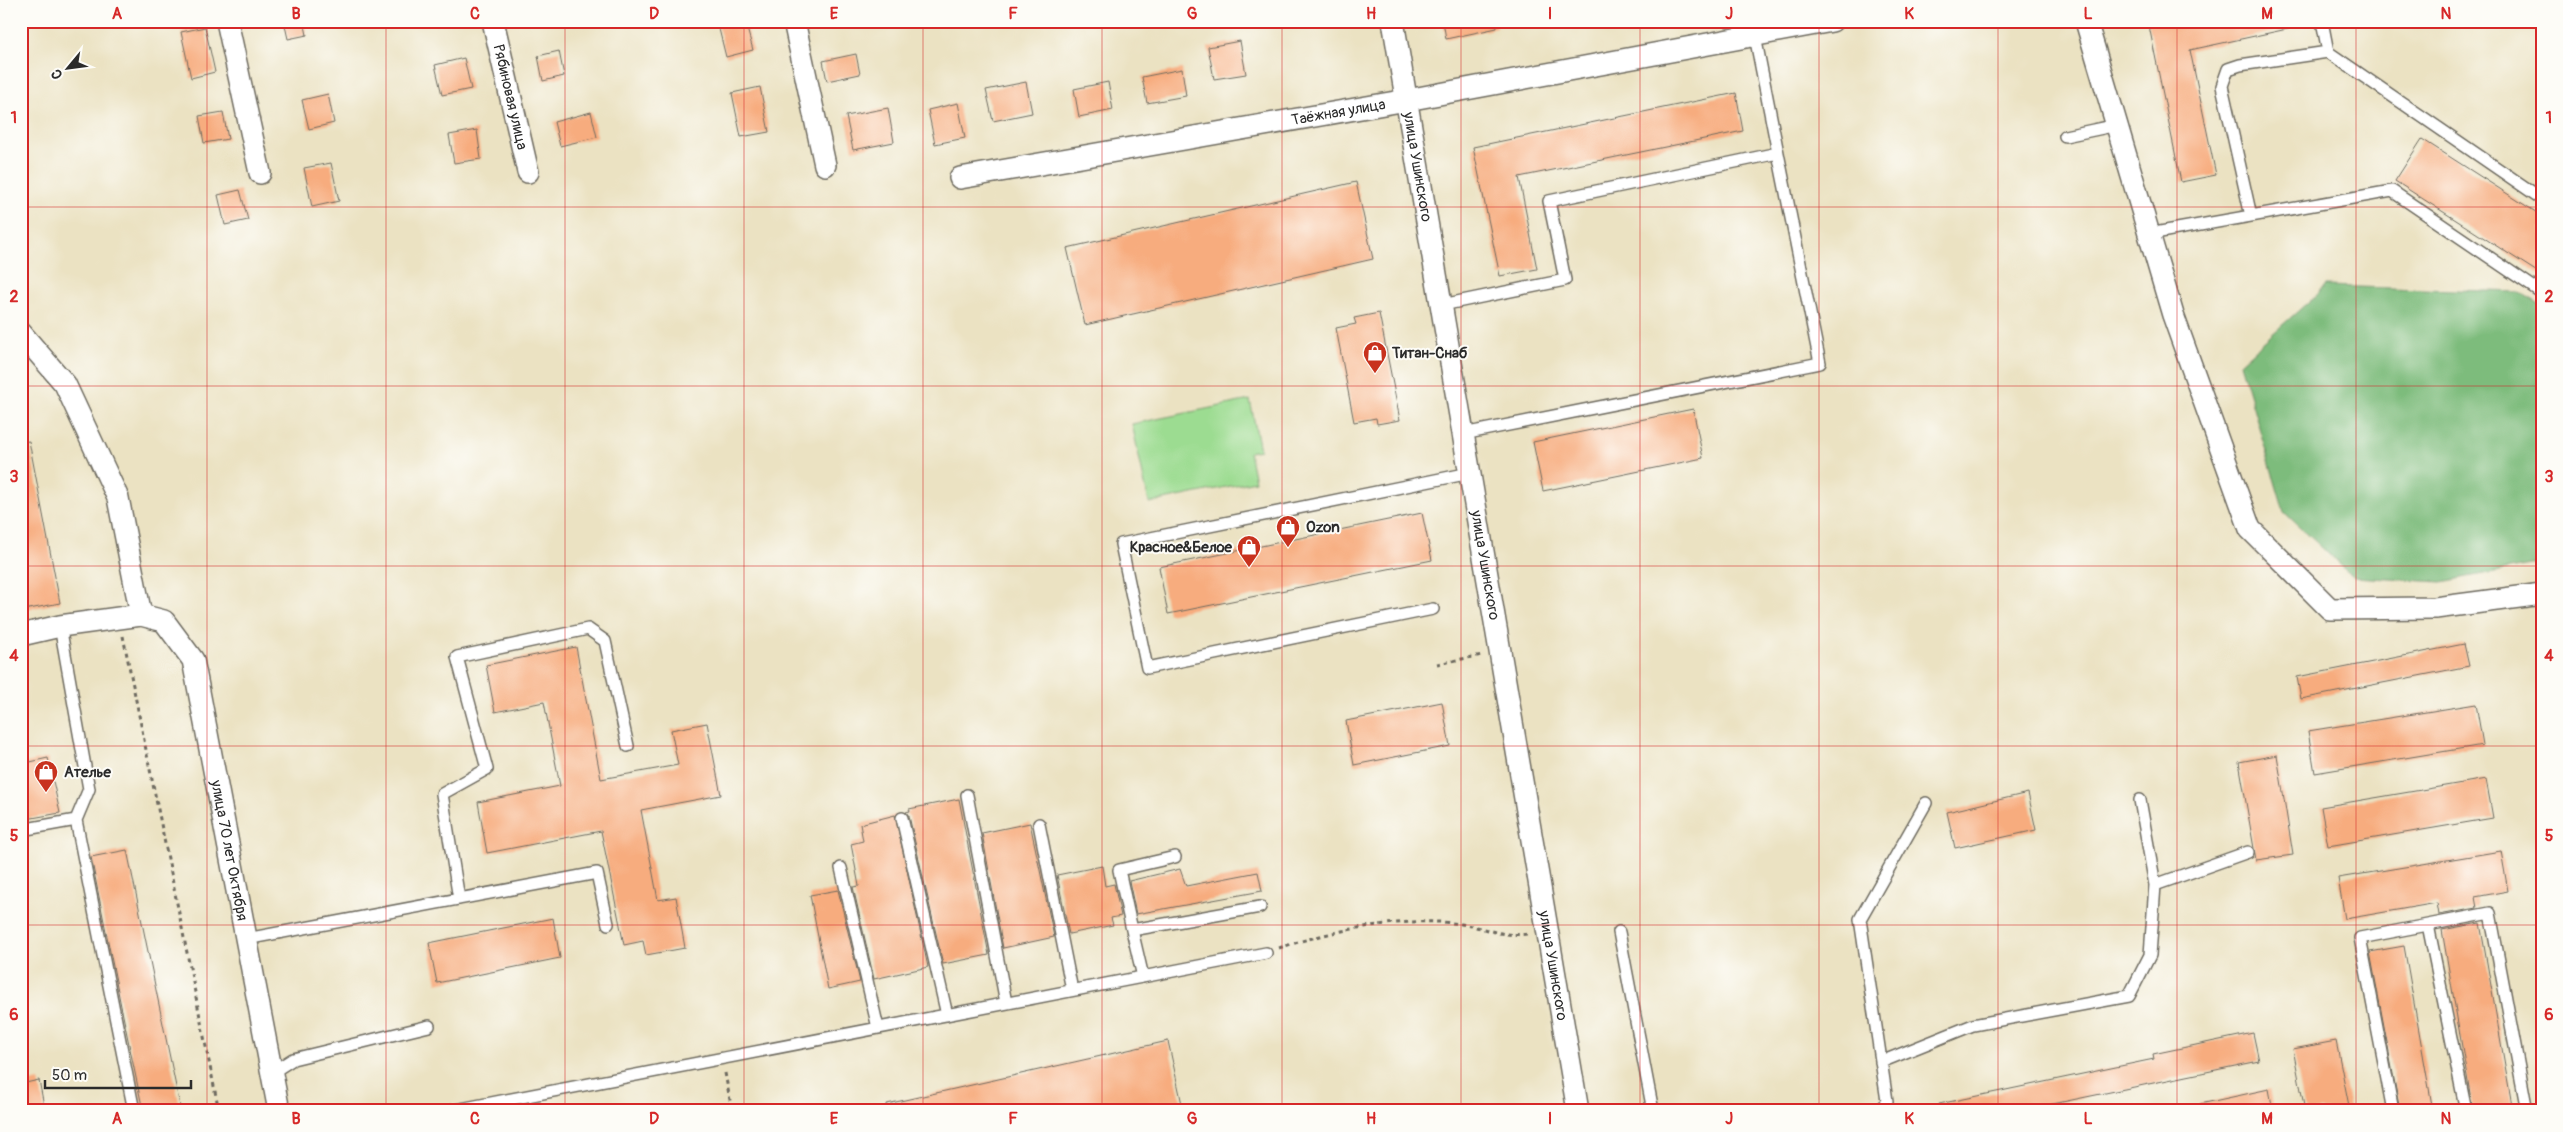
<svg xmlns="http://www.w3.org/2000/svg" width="2563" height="1132" font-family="Pangolin,sans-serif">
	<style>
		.green { fill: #9cdc91; stroke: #64845e }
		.forest { fill: #7dbc7b; stroke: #547453 }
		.building { fill: #f7ac7e }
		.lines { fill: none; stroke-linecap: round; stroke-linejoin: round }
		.lane-casing { stroke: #6e6b60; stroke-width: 14 }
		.street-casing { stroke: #6e6b60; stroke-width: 24 }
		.path { stroke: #6e6b60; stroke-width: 3; stroke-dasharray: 4 4; stroke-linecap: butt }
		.lane { stroke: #fff; stroke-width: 11 }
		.street { stroke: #fff; stroke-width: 21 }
		.grid { fill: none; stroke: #d62828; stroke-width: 1; stroke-opacity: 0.55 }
		.labels { text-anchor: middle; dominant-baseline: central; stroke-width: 4; stroke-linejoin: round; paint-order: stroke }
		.street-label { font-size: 15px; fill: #2b2b2b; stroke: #fdfcf7 }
		.poi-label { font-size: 15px; font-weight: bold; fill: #2b2b2b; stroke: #fdfcf7; text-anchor: start }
		.neatline { fill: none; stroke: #d62828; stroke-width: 2 }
		.grid-label { font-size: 16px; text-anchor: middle; font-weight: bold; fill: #d62828 }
	</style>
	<rect width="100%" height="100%" fill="#fdfcf7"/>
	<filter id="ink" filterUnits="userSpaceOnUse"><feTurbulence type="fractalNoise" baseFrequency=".02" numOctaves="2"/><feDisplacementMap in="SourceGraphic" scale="10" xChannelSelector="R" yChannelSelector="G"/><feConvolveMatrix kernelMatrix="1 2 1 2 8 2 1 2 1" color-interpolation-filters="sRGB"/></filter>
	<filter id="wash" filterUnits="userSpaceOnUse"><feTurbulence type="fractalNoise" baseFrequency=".0096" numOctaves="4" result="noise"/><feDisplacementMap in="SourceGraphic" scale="20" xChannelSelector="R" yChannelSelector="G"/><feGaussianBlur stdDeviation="1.12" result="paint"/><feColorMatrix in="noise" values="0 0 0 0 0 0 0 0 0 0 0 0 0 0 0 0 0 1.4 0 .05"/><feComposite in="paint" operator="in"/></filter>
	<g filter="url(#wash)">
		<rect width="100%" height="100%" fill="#ebe2c2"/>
		<path class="green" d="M1250 400 1260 450 1249 452 1255 481 1149 503 1132 424Z"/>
		<path class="forest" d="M2326 286 2519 292 2542 305V563L2441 582 2353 577 2284 512 2240 363Z"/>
		<g id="blocks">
			<path class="building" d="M284 21H304L307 35 288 39Z
				M717 21H745L753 50 726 57Z
				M1443 21H1496L1497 28 1446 39Z
				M2148 21H2291L2292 28 2190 50 2216 175 2181 182Z
				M205 27 215 72 191 78 181 32Z
				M1240 41 1246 74 1214 79 1208 47Z
				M559 51 564 76 543 81 538 56Z
				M856 54 860 74 827 81 823 61Z
				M464 58 471 89 442 95 435 65Z
				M1182 69 1186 96 1147 103 1142 77Z
				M1026 82 1032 113 993 121 986 90Z
				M1108 82 1113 110 1079 117 1074 89Z
				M760 87 769 132 741 137 732 93Z
				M1736 93 1743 131 1519 177 1537 269 1500 276 1473 147Z
				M328 94 334 123 309 129 302 100Z
				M958 103 965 138 935 144 928 110Z
				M888 108 894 142 853 150 846 116Z
				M223 112 228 139 204 143 199 116Z
				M591 112 597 137 560 146 554 122Z
				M477 130 481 159 454 163 449 135Z
				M2422 139 2542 216V275L2395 181Z
				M331 163 339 201 312 207 304 168Z
				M1356 182 1373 259 1085 325 1067 248Z
				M240 190 248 220 225 225 218 195Z
				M1379 313 1400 420 1377 424 1376 418 1354 422 1336 328 1356 324 1354 318Z
				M1693 409 1703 458 1543 491 1533 442Z
				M29 441 60 603 24 610 21 596V442Z
				M1422 513 1432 560 1168 614 1159 567Z
				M2464 644 2469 666 2301 699 2297 677Z
				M576 647 601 779 678 765 671 730 707 723 721 795 641 810 658 900 676 897 685 948 646 955 643 941 624 945 601 831 487 853 478 802 560 786 544 702 495 712 486 665Z
				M1442 702 1450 746 1354 765 1346 721Z
				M2476 704 2483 745 2315 773 2308 731Z
				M2277 755 2293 855 2256 860 2239 762Z
				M48 758 60 813 21 820V764Z
				M2486 779 2493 818 2328 846 2321 807Z
				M2028 793 2036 830 1955 848 1947 812Z
				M959 799 989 955 943 964 909 816 906 812 910 811 909 809Z
				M895 815 928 967 874 979 853 887 859 886 851 844 863 841 860 824Z
				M1030 823 1054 937 1003 948 982 833Z
				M127 850 181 1111H143L121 1006 91 857Z
				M2501 851 2508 891 2475 897 2477 908 2439 915 2437 903 2345 919 2338 878Z
				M1102 866 1105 886 1114 884 1121 916 1111 918 1113 925 1069 934 1057 875Z
				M1180 869 1186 886 1258 872 1262 891 1136 914 1129 881Z
				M838 890 860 982 828 989 810 895Z
				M553 918 560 958 437 983 429 943Z
				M2480 923 2513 1111H2473L2442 930Z
				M2404 946 2433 1111H2400L2370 952Z
				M2253 1033 2259 1061 2019 1111H1940L1939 1104 2154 1059 2153 1054Z
				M1168 1041 1182 1104 1153 1111H887V1104Z
				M2336 1041 2350 1111H2305L2293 1049Z
				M39 1080 45 1111H21V1084Z
				M2269 1089 2273 1111H2201L2200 1104Z"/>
		</g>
	</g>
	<g filter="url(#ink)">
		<use href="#blocks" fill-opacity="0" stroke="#6e6b60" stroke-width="1"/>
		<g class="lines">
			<g class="lane-casing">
				<path id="lane" d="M2322 21 2328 52 2542 199
					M2065 136 2117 125
					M2251 216 2222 86 2228 69 2240 65 2328 52
					M2149 234 2392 191 2542 293
					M1442 305 1565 280 1549 201 1778 153 1755 36
					M1463 434 1820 363 1778 153
					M1433 609 1147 668 1121 544 1470 473
					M60 626 89 789 76 820
					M967 795 1006 1003
					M902 818 947 1015
					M1039 824 1072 990
					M21 830 76 820 134 1111
					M841 868 878 1028
					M2155 885 2248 852
					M459 899 442 794 487 769 457 657 588 629 605 641 628 746
					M2428 925 2466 1111
					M1132 930 1119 870 1175 857
					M1619 932 1653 1111
					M246 939 597 873 608 924
					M1143 977 1132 930 1260 907
					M1881 1062 1973 1025 2129 996 2150 955 2155 885 2140 800
					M271 1073 293 1059 429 1026
					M450 1111 1266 953
					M1879 1111 1887 1101 1860 919 1926 803
					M2393 1111 2360 938 2490 913 2527 1111"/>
			</g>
			<g class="street-casing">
				<g id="street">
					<path d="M227 21 260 173"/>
					<path id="s1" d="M493 21 528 172"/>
					<path d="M794 21 825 165"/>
					<path id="s2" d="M1393 21 1578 1111"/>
					<path d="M2086 21 2173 315 2250 529 2330 609 2435 608 2542 594"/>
					<path id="s3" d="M960 178 1407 100 1832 21"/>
					<path d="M21 333 65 384 118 498 141 615"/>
					<path id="s4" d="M21 635 60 626 141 615 164 621 193 660 279 1111"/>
				</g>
			</g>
			<path class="path" d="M123 636 219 1111
				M1437 664 1482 655
				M1279 948C1333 930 1404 916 1461 924 1488 928 1499 937 1528 934
				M725 1073 732 1111"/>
			<use href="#lane" class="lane"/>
			<use href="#street" class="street"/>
		</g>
	</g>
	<path class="grid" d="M207 21V1111M386 21V1111M565 21V1111M744 21V1111M923 21V1111M1102 21V1111M1282 21V1111M1461 21V1111M1640 21V1111M1819 21V1111M1998 21V1111M2177 21V1111M2356 21V1111M21 207H2542M21 386H2542M21 566H2542M21 746H2542M21 925H2542"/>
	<defs>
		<g id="shop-pin" transform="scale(1.25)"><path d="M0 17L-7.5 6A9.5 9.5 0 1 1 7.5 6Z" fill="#c8321e" stroke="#fdfcf7"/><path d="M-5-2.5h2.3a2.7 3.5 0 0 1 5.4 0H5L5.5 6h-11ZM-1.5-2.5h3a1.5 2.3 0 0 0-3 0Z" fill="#fff"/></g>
	</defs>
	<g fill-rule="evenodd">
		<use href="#shop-pin" x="1375" y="353"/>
		<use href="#shop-pin" x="1288" y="527"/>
		<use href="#shop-pin" x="1249" y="547"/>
		<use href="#shop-pin" x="46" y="772"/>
	</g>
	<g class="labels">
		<g class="street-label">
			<text stroke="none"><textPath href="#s1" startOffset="78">Рябиновая улица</textPath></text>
			<text stroke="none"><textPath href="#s3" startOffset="384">Таёжная улица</textPath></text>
			<text stroke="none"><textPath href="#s2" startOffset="148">улица Ушинского</textPath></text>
			<text stroke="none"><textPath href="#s2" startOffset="552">улица Ушинского</textPath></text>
			<text stroke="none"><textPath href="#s4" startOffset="388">улица 70 лет Октября</textPath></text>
			<text stroke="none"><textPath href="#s2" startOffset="958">улица Ушинского</textPath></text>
		</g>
		<g class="poi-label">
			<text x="1392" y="353">Титан-Снаб</text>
			<text x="1306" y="527">Ozon</text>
			<text x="1232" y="547" text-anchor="end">Красное&amp;Белое</text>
			<text x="64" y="772">Ателье</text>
		</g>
	</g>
	<rect width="2563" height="1132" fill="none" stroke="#fdfcf7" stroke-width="55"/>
	<g transform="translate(68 68) rotate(241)" stroke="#fdfcf7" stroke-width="4" paint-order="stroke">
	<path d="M0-4L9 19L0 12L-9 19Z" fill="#2b2b2b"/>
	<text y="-8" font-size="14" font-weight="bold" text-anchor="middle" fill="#2b2b2b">С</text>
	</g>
	<path d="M45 1080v8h146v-8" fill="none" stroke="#2b2b2b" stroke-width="2.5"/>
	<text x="52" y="1080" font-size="15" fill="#2b2b2b" stroke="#fdfcf7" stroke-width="4" paint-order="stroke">50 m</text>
	<rect x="28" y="28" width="2508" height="1076" class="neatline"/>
	<g class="grid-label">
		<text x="117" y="19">A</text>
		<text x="296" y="19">B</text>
		<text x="475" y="19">C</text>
		<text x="654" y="19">D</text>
		<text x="834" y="19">E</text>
		<text x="1013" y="19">F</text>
		<text x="1192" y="19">G</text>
		<text x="1371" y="19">H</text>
		<text x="1550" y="19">I</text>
		<text x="1729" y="19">J</text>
		<text x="1909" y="19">K</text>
		<text x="2088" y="19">L</text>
		<text x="2267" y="19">M</text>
		<text x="2446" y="19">N</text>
		<text x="14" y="123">1</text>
		<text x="2549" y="123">1</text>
		<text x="14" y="302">2</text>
		<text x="2549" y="302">2</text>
		<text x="14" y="482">3</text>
		<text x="2549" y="482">3</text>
		<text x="14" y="661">4</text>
		<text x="2549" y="661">4</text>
		<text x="14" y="841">5</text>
		<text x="2549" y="841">5</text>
		<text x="14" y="1020">6</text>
		<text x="2549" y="1020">6</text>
		<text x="117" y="1124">A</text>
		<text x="296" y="1124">B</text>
		<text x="475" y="1124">C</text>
		<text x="654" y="1124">D</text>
		<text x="834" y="1124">E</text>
		<text x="1013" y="1124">F</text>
		<text x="1192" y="1124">G</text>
		<text x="1371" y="1124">H</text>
		<text x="1550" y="1124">I</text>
		<text x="1729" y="1124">J</text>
		<text x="1909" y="1124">K</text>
		<text x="2088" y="1124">L</text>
		<text x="2267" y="1124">M</text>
		<text x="2446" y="1124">N</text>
	</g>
</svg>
